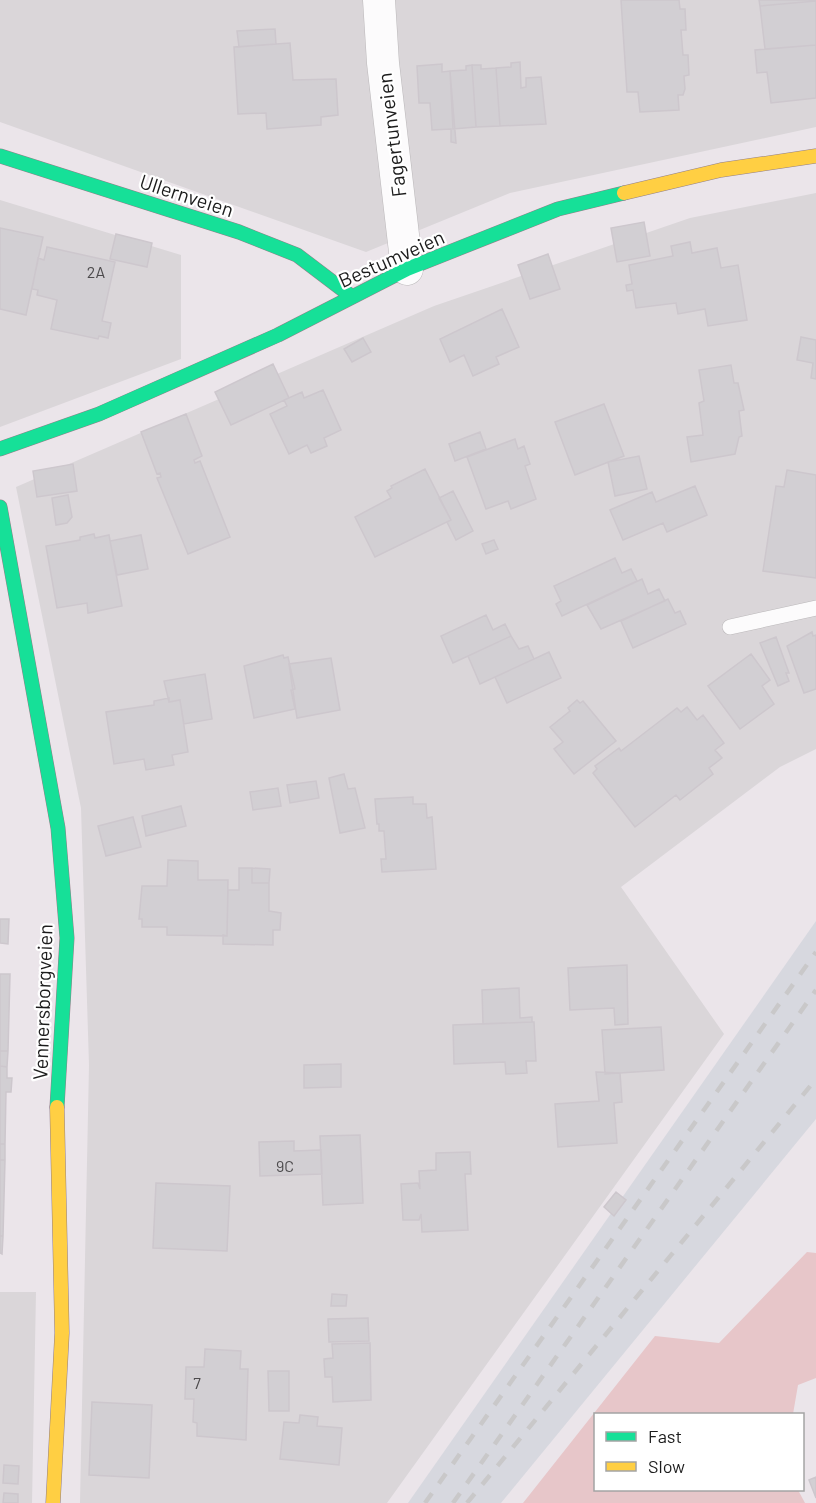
<svg xmlns="http://www.w3.org/2000/svg" width="816" height="1503" font-family="Barlow,sans-serif">
	<style>
		.residential { fill: #dad6d9 }
		.industrial { fill: #d7d8df }
		.grass { fill: #e7c6c9 }
		.building { fill: #d2cfd3; stroke: #cdc7cd; stroke-width: 1.5 }
		.lines { fill: none; stroke-linecap: round; stroke-linejoin: round }
		.lane-casing { stroke: #bbb8ba; stroke-width: 16 }
		.street-casing { stroke: #bbb8ba; stroke-width: 33 }
		.fast-casing { stroke: #937f89; stroke-width: 15 }
		.slow-casing { stroke: #937f89; stroke-width: 15 }
		.lane { stroke: #fcfbfc; stroke-width: 15 }
		.street { stroke: #fcfbfc; stroke-width: 32 }
		.fast { stroke: #16e098; stroke-width: 14 }
		.slow { stroke: #ffcf43; stroke-width: 14 }
		.rail { stroke: #c9c8c9; stroke-width: 4.5; stroke-dasharray: 12 12; stroke-linecap: butt }
		.labels { text-anchor: middle; dominant-baseline: central; stroke-width: 4.5; stroke-linejoin: round; paint-order: stroke }
		.number-label { font-size: 16px; fill: #4c4a4c }
		.street-label { font-size: 20px; fill: #1c1c1c; stroke: #fff }
	</style>
	<rect width="100%" height="100%" fill="#ebe5ea"/>
	<path class="residential" d="M0 0H816V127L510 193 366 252 0 122Z
		M816 193V749L780 767 621 887 724 1034 387 1503H80L89 1065 81 808 16 487 434 306 690 218Z
		M0 200 181 255V359L0 427Z
		M0 1292H36L32 1503H0Z"/>
	<path class="industrial" d="M816 921V1119L501 1503H408Z"/>
	<path class="grass" d="M807 1252 816 1253V1378L798 1385 793 1414H596V1490H798L805 1503H523L655 1336 719 1343Z"/>
	<path class="building" d="M621 0H679L680 9H685L686 30H681L683 55H688L689 75 684 76 685 89 683 95H678L679 110 640 112 638 92H627Z
		M759 0H816V1L760 6Z
		M816 1V45L765 49 760 6Z
		M275 29 276 44 239 47 237 31Z
		M290 43 293 80 336 79 338 115 321 117V125L267 129 266 113 238 114 234 47Z
		M816 45V98L771 103 767 72 757 73 755 50Z
		M520 62 521 88 526 87V78L541 77 546 124 500 126 496 68 511 67V63Z
		M442 64V72L450 71 456 143 451 142V129L432 130 430 103H419L417 66Z
		M472 65H481V69L496 68 500 126 476 127Z
		M472 65 476 127 453 129 450 71 466 70V66Z
		M644 222 650 256 617 262 611 228Z
		M0 228 43 237 26 315 0 309Z
		M116 234 152 243 147 267 110 259Z
		M690 242 692 253 717 248 721 268 738 265 747 320 708 326 705 309 678 314 676 303 636 308 633 290 627 291 626 285 632 284 629 265 673 256 671 246Z
		M47 247 115 262 102 321 111 323 108 338 99 336 98 339 51 329 57 300 37 295 38 290 32 289 38 258 44 260Z
		M548 254 560 289 530 299 518 265Z
		M502 309 519 347 496 357 499 364 473 376 464 355 450 362 440 339Z
		M801 337 816 340V379L811 378 813 363 797 360Z
		M363 338 371 352 352 362 344 349Z
		M273 364 289 398 231 425 215 392Z
		M731 365 734 383H738L744 410 739 411 742 436 739 437 735 454 691 462 687 437 703 435 699 403 704 401 699 370Z
		M323 390 341 430 324 438 327 446 311 453 307 445 289 454 270 414 287 406 284 400 302 392 304 398Z
		M604 404 624 456 575 475 555 422Z
		M186 414 202 456 194 460 195 463 200 461 230 537 188 554 157 478 161 477 160 473 157 474 141 432Z
		M480 432 486 449 455 461 449 444Z
		M515 439 518 449 524 446 530 464 525 466 536 499 511 509 508 501 486 509 467 457Z
		M639 456 647 489 615 496 608 462Z
		M73 464 77 491 37 497 33 471Z
		M425 469 451 520 375 557 355 517 391 498 387 491 392 488 391 486Z
		M787 470 816 475V578L763 571 776 486 784 487Z
		M695 486 707 515 667 532 663 523 623 540 610 510 652 492 656 502Z
		M453 491 473 531 456 540 447 522 451 520 439 498Z
		M68 495 72 517 67 523 56 525 52 498Z
		M94 534 95 538 109 535 122 606 88 613 87 603 57 608 46 546 80 540V537Z
		M141 535 148 569 117 575 110 541Z
		M494 540 498 549 486 554 482 544Z
		M615 558 622 573 631 569 637 581 562 616 556 604 561 601 554 586Z
		M642 579 648 594 659 589 665 601 601 629 587 605Z
		M668 599 675 613 680 611 686 624 633 648 621 621Z
		M486 615 493 630 505 624 511 636 453 663 441 636Z
		M812 632 813 636 816 635V689L804 693 787 646Z
		M511 636 519 649 528 646 534 659 480 684 468 656Z
		M776 637 789 673H786L789 681 778 686 760 643Z
		M549 652 561 678 507 703 495 677Z
		M751 654 770 680 762 686 774 704 740 729 708 686Z
		M283 655 284 658 288 657 295 689 291 690 295 709 254 718 244 666Z
		M331 658 340 710 297 718 289 664Z
		M205 674 212 719 184 724 180 700 169 702 164 681Z
		M169 698V702L180 700 188 752 172 755 174 765 146 770 144 759 114 764 106 712 154 705V701Z
		M577 700 580 703 583 701 616 741 574 774 554 749 563 742 550 727 570 711 568 708Z
		M687 707 697 720 703 715 724 743 715 750 722 758 709 768 713 774 680 800 676 795 635 827 593 773 597 769 595 766 619 748 621 751 677 708 681 712Z
		M344 774 348 789 355 788 365 828 340 833 329 778Z
		M316 781 319 798 290 803 287 785Z
		M278 788 281 806 253 810 250 792Z
		M413 797V804H426L427 818 432 817 436 869 382 872 381 859H386L384 831H379V824H377L375 799Z
		M181 806 186 826 146 836 142 816Z
		M133 817 141 847 106 856 98 826Z
		M168 860 198 861V880H228L227 936 167 935V927H142V919H139L142 886H167Z
		M239 868H252V883H269V911L281 913 280 930H273V945L223 944V935L227 936 228 890H239Z
		M252 868 270 869 269 883H252Z
		M0 919H9L8 944 0 943Z
		M627 965 628 1024 615 1025 614 1008 570 1010 568 968Z
		M0 974H10L8 1051H0Z
		M519 988 520 1018 532 1017V1022L483 1024 482 990Z
		M532 1022H534L536 1061H526L527 1073 506 1074 505 1062 454 1064 453 1025Z
		M661 1027 664 1070 605 1074 602 1030Z
		M0 1051H8L7 1067 0 1066Z
		M341 1064V1087L304 1088V1065Z
		M0 1066 7 1067V1078H12L11 1092H6L5 1144H0Z
		M596 1072 620 1073 622 1102 614 1103 617 1143 558 1147 555 1104 599 1101Z
		M360 1135 363 1203 323 1205 320 1136Z
		M294 1141V1151L321 1150 322 1174 260 1176 259 1142Z
		M0 1144H5V1160H0Z
		M470 1152 471 1174H465L468 1230 422 1232 421 1214 419 1220H403L401 1184 418 1183 420 1189 419 1171 436 1170V1153Z
		M0 1160H5L3 1236H0Z
		M156 1183 230 1186 227 1251 153 1248Z
		M616 1192 626 1200 614 1216 604 1207Z
		M0 1236H3L2 1254 0 1253Z
		M332 1294 347 1295 346 1306H331Z
		M368 1318 369 1341 329 1342 328 1319Z
		M370 1343 371 1400 333 1402 332 1377H325L324 1359 333 1358 332 1344Z
		M205 1349 241 1351 240 1369H248L246 1440 197 1436V1423L193 1422 194 1399H185L186 1367H204Z
		M268 1371H289V1411H269Z
		M92 1402 152 1405 149 1478 89 1475Z
		M300 1415 318 1417 317 1426 342 1428 339 1465 280 1459 284 1422 299 1423Z
		M4 1465 19 1466 18 1484 3 1483Z
		M816 1477V1498L809 1480Z
		M4 1493 18 1494V1503H3Z"/>
	<g class="lines">
		<g class="lane-casing">
			<path id="lane" d="M730 627 816 608"/>
		</g>
		<g class="street-casing">
			<path id="street" d="M379 0 383 63 407 269"/>
		</g>
		<g class="fast-casing">
			<path id="fast" d="M0 156 239 232 297 255 351 296
				M0 449 99 414 278 335 407 269 558 209 624 193
				M0 507 58 828 67 938 57 1107"/>
		</g>
		<g class="slow-casing">
			<path id="slow" d="M624 193 721 170 816 156
				M53 1503 62 1333 57 1107"/>
		</g>
		<use href="#lane" class="lane"/>
		<use href="#street" class="street"/>
		<use href="#fast" class="fast"/>
		<use href="#slow" class="slow"/>
		<path class="rail" d="M425 1503 816 952
			M453 1503 816 990
			M467 1503 816 1079"/>
	</g>
	<g class="labels">
		<g class="number-label">
			<text x="96" y="271">2A</text>
			<text x="285" y="1165">9C</text>
			<text x="197" y="1382">7</text>
		</g>
		<g class="street-label">
			<text transform="translate(391 135) rotate(-97)">Fagertunveien</text>
			<text transform="translate(187 195) rotate(18)">Ullernveien</text>
			<text transform="translate(391 258) rotate(-24)">Bestumveien</text>
			<text transform="translate(42 1002) rotate(-88)">Vennersborgveien</text>
		</g>
	</g>
	<rect x="594" y="1413" width="210" height="78" fill="#ffffff" stroke="#a4a4a4" stroke-width="1.5"/>
	<rect x="606" y="1432" width="30" height="9" fill="#16e098" stroke="#a4a4a4" stroke-width="1.5"/>
	<text x="648" y="1443" font-size="18" fill="#1c1c1c">Fast</text>
	<rect x="606" y="1462" width="30" height="9" fill="#ffcf43" stroke="#a4a4a4" stroke-width="1.5"/>
	<text x="648" y="1473" font-size="18" fill="#1c1c1c">Slow</text>
</svg>
